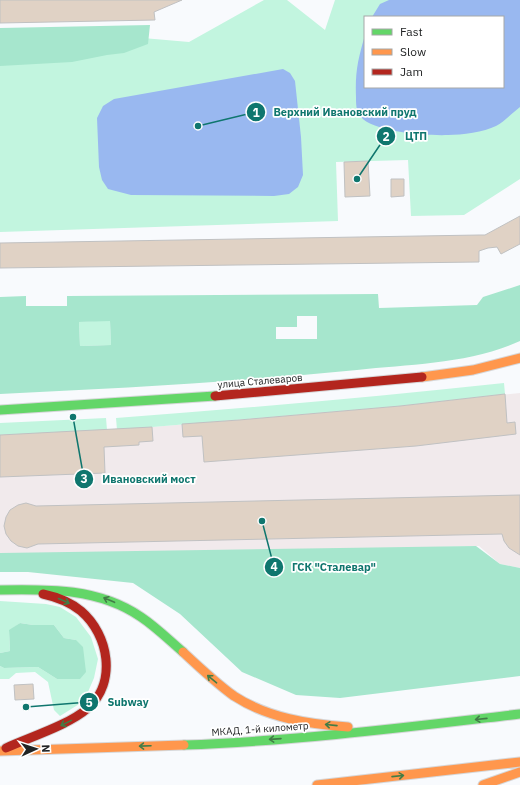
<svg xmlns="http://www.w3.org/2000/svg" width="520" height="785" font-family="'IBM Plex Sans',sans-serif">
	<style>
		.industrial { fill: #f1eaec }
		.green { fill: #c2f5df; fill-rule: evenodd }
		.forest { fill: #a6e6cd; fill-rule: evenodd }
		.water { fill: #99b8f0 }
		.building { fill: #e0d2c5; stroke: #c0c1c2 }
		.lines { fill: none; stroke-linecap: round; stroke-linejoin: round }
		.fast-casing { stroke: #d6d7d9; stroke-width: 11 }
		.slow-casing { stroke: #d6d7d9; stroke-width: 11 }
		.jam-casing { stroke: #d6d7d9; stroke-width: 11 }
		.fast { stroke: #63d668; stroke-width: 9 }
		.slow { stroke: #ff974d; stroke-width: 9 }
		.jam { stroke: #b3261e; stroke-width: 9 }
		.oneway { stroke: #427c46 }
		.labels { text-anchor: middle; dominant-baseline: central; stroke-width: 3.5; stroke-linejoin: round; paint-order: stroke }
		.street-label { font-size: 10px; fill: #212324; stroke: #fff }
		.leader { fill: none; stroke: #0f766e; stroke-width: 1.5 }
		.callout-dot { fill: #0f766e; stroke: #fff; stroke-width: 1.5 }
		.mark-label { font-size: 12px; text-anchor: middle; font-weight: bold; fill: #fff }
		.callout-label { font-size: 11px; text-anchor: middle; font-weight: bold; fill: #0f766e; stroke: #fff; stroke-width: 3.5; stroke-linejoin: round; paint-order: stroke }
	</style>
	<rect width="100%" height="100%" fill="#f8fafd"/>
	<path class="industrial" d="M520 393V568L500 564 479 546 231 552 0 554V435L152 427 400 406Z"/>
	<path class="green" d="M264 0H287L325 30 335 0H520V179L464 215 411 216 408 160 336 162 338 221 0 232V43L143 38 189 42ZM365 17H503V87H365Z
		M110 320 111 345 80 346 79 322Z
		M504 383 505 394 400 406 117 430 116 418C246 408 375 397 504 383Z
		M106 418 107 430 0 435V423Z
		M0 601 46 604 60 607 76 617 91 637 98 659 94 678 84 701 60 716 54 710 48 682 35 672 16 673 9 679H0V666L4 668 38 667 57 679 76 640 64 638 54 625H33L20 623 9 631 10 651 0 653Z"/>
	<path class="forest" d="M150 25 148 44 124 53 107 55 72 62 0 66V28Z
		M520 285V341C470 364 411 364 357 370 238 382 119 388 0 394V297L26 296V306H67V296L378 294 379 308 477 305 483 297ZM297 316H317V339H276V327H297ZM110 321 111 345 80 346 79 322Z
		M476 546 500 564 520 568V676L340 698 296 695 242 672 180 614 133 583 28 572H0V553Z
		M20 623 33 625H54L64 638 76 640 83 647 86 672 80 679H57L38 667 4 668 0 666V653L10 651 9 630Z"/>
	<path class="water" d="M389 0H520V107C512 113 504 122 496 126 484 132 462 135 448 135 429 136 373 132 361 117 356 112 356 104 356 97 355 72 358 59 365 35V87H503V17H372L380 4Z
		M283 69 290 73 295 81 301 137 303 175 298 187 289 194 274 196 131 195 108 189 102 180 99 167 97 118 103 106 114 99Z"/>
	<path class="building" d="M0 0H182L154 12 155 20 0 23Z
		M368 161 370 196 345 197 344 162Z
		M391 179H404V196L391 197Z
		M520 216V244L501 254 497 247 488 248 479 251V262L0 268V243L479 235H485Z
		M505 394 507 423 515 422 516 434 416 446 204 462 202 436 183 437 182 424 239 420 400 406Z
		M152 427 153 441 139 442V445L104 447 105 473 0 477V435Z
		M520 495V555L509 548 504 541 502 534 38 544 27 548 18 546 11 541 6 534 4 526 6 517 10 510 18 505 26 503 36 506Z
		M33 684 34 699 15 700 14 685Z"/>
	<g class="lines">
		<g class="fast-casing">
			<path id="fast" d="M0 410 215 396
				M0 590C49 589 99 588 141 617 156 627 169 640 183 652
				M184 745C297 741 408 727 520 714"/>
		</g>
		<g class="slow-casing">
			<path id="slow" d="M422 377 473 370 520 358
				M183 652C199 667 216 683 234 696 268 718 308 724 348 727
				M0 751 184 745
				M317 785 520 762
				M483 785 520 772"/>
		</g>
		<g class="jam-casing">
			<path id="jam" d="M215 396 422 377
				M6 748C30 737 69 725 88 708 117 682 109 635 81 611 70 602 57 597 43 594"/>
		</g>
		<use href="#fast" class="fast"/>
		<use href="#slow" class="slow"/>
		<use href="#jam" class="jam"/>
	</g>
	<defs><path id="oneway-shaft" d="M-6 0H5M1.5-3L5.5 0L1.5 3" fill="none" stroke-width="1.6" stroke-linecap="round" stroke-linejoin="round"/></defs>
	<g class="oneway">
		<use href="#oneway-shaft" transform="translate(109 600) rotate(-157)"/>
		<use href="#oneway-shaft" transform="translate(64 601) rotate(24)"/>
		<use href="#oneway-shaft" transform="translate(212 679) rotate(-140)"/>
		<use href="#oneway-shaft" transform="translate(481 719) rotate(174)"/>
		<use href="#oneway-shaft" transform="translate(66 723) rotate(154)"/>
		<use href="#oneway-shaft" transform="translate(331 725) rotate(-174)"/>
		<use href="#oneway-shaft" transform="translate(275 739) rotate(176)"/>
		<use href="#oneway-shaft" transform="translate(145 746) rotate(178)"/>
		<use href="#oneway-shaft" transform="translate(398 776) rotate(-6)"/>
	</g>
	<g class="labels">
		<g class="street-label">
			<text transform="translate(260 381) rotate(-5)">улица Сталеваров</text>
			<text transform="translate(260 729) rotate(-4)">МКАД, 1-й километр</text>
		</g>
	</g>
	<path class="leader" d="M198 126L256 112M357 179L386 136M73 417L84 479M262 521L274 567M26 707L89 702"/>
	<g class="callout-dot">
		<circle cx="198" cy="126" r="4"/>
		<circle cx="357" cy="179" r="4"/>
		<circle cx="73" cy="417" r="4"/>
		<circle cx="262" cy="521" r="4"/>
		<circle cx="26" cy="707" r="4"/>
		<circle cx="256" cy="112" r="10"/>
		<circle cx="386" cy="136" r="10"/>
		<circle cx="84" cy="479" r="10"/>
		<circle cx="274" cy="567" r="10"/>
		<circle cx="89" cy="702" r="10"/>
	</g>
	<g class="mark-label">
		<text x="256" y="117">1</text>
		<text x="386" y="141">2</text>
		<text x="84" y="483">3</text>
		<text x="274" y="571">4</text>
		<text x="89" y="707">5</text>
	</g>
	<g class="callout-label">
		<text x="345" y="116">Верхний Ивановский пруд</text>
		<text x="416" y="140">ЦТП</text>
		<text x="149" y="483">Ивановский мост</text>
		<text x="334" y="571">ГСК "Сталевар"</text>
		<text x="128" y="706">Subway</text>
	</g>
	<rect x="364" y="16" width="140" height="72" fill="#ffffff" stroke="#a6a7a7"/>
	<rect x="372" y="29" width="20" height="6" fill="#63d668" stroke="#a6a7a7"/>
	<text x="400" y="36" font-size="12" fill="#212324">Fast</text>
	<rect x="372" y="49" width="20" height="6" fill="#ff974d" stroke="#a6a7a7"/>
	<text x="400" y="56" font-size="12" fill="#212324">Slow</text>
	<rect x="372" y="69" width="20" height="6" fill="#b3261e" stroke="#a6a7a7"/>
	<text x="400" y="76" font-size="12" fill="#212324">Jam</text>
	<g transform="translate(36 749) rotate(87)" stroke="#ffffff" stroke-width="3" paint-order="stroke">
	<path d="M0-3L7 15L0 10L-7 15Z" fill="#212324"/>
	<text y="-6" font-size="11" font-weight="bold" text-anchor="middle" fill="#212324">N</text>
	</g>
</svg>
